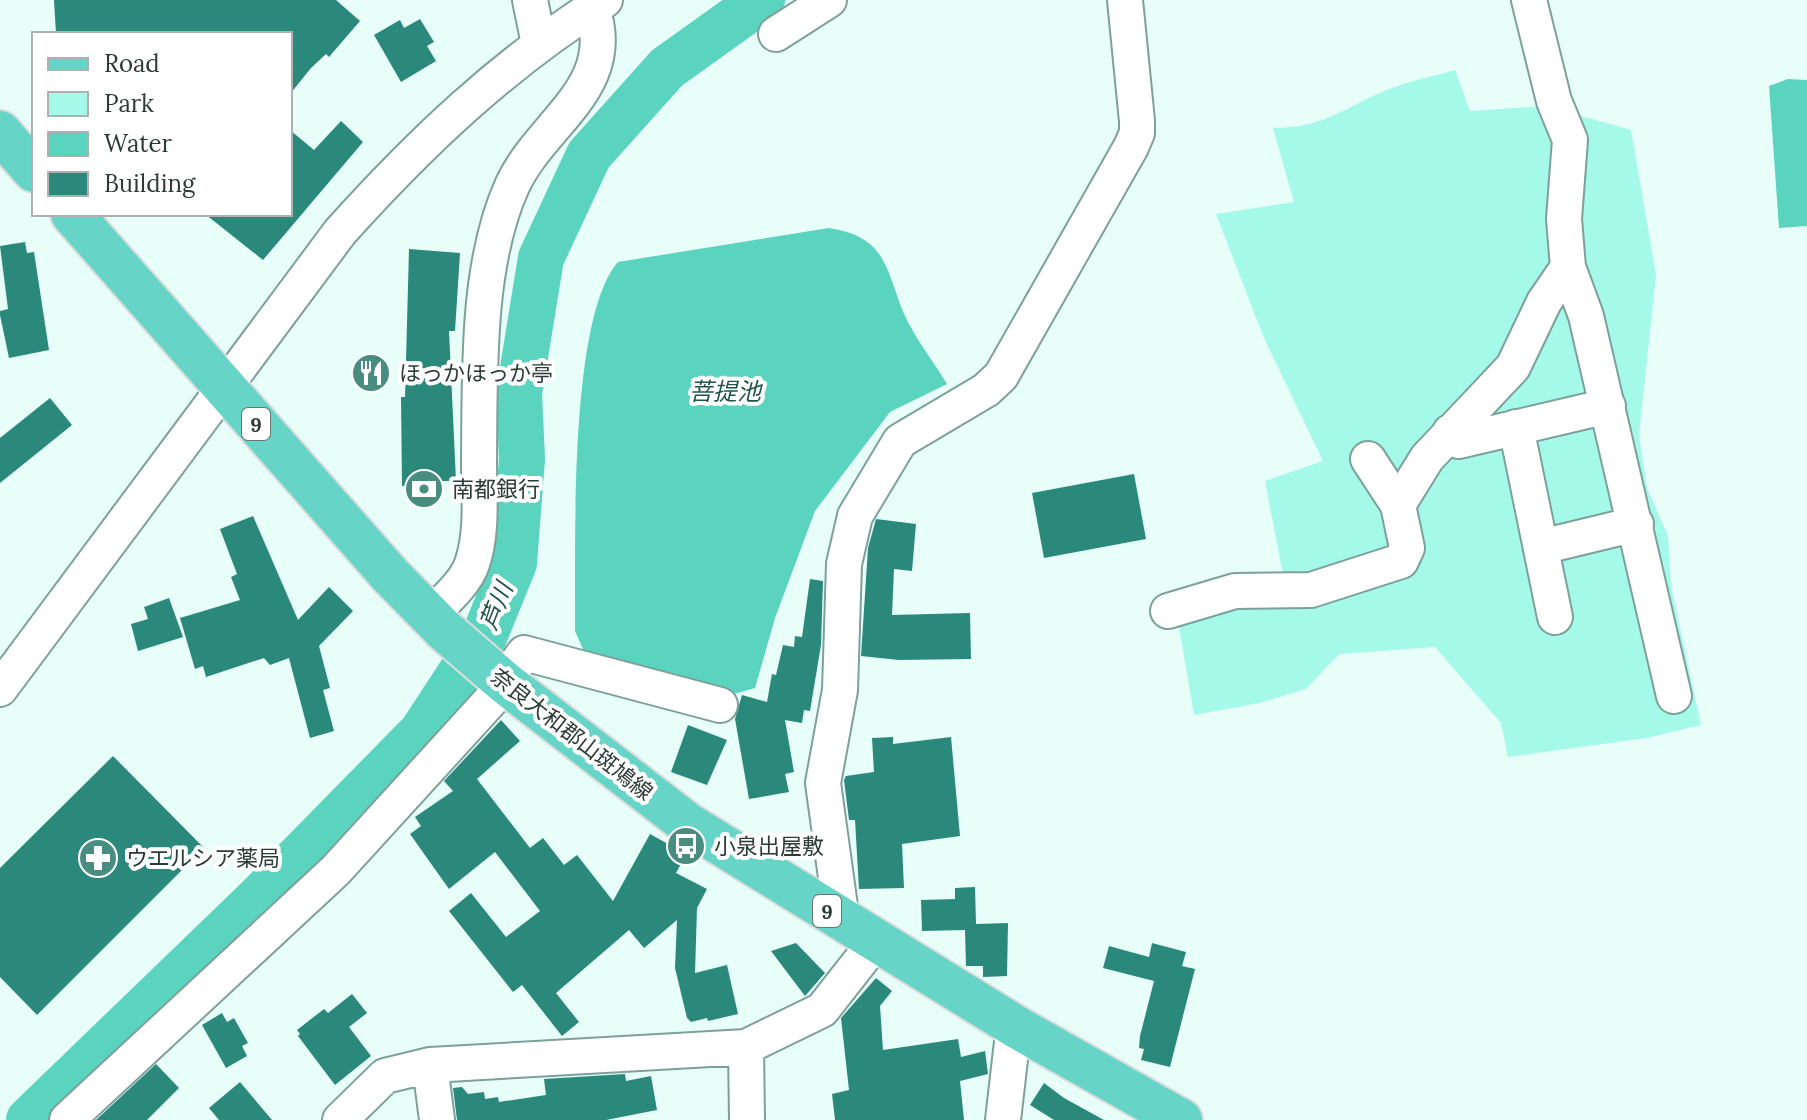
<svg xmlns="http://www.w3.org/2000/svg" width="1807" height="1120" font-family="Lora,'Noto Sans JP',serif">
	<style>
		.green { fill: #a4f9e8 }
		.water { fill: #5ad3bf }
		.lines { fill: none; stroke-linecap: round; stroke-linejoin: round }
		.river { stroke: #5ad3bf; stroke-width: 46 }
		.building { fill: #2a897b }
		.minor-casing { stroke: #7da19a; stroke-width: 38 }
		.major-casing { stroke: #d9dcdb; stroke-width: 46 }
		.minor { stroke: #fff; stroke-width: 34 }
		.major { stroke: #66d4c7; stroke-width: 42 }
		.labels { text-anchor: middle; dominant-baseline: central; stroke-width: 8; stroke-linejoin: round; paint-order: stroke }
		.shield { fill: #fff; stroke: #6b7673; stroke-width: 2 }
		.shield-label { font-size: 20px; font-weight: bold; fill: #2b3b37 }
		.poi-label { font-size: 22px; fill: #2b3b37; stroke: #fff; text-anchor: start }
		.street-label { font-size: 22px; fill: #2b3b37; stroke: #fff }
		.water-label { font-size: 24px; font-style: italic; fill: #1f534a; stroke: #fff }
	</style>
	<rect width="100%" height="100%" fill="#e7fef9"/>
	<path class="green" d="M1455 70 1470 111 1546 106 1631 130 1656 275 1639 435 1647 488 1668 536 1671 586 1701 725 1646 738 1508 757 1501 723 1435 647 1339 654 1306 689 1259 703 1194 715 1175 603 1284 580 1265 481 1323 461 1264 338 1216 214 1294 202 1273 128C1325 128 1345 107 1389 89 1410 81 1434 76 1455 70Z"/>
	<path class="water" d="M1788 79 1807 80V226L1779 228 1769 86Z
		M829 228C887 237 885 268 904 314 915 338 933 361 947 384L890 412 815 511 775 618 755 688 727 696 587 658 575 631C576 550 568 319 618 262Z"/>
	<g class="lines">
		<path class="river" d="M29 1120 259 898 422 732 484 637 514 563 522 459 519 393 541 258 589 155 667 68 762 0"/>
	</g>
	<path class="building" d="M54 0H336L360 21 329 57 326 54 311 68 290 94V34H56Z
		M420 19 434 42 427 46 436 61 401 82 374 35 400 20 404 28Z
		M341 121 363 142 263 260 205 214H290V130L314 150Z
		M25 242 27 253 34 252 49 350 9 358 0 315V311L8 309 0 246Z
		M409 249 460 253 455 331H449L456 481H433V486H402L401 397H405Z
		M50 398 72 425 0 483V438Z
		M1134 474 1146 539 1044 558 1032 493Z
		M253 516 298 620 329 587 353 611 319 646 330 688 323 690 334 731 310 738 289 658 270 665 264 658 206 677 203 666 195 669 180 618 240 600 231 577 237 574 220 529Z
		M876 519 916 524 912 571 894 569 892 615 970 613 971 659 899 660 861 656 868 548Z
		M810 579 823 581 821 645 810 711 804 710 802 723 785 720 794 772 785 774 789 792 749 799 735 719 742 695 767 702 772 674 776 675 783 645 794 647 795 636 802 637Z
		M169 598 183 637 138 651 131 624 148 619 144 607Z
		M501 720 520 741 477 779 530 848 543 838 564 865 577 855 613 901 650 834 686 854 676 873 707 889 697 908 695 973 727 965 738 1014 708 1021 707 1018 691 1022 687 1018 675 968 677 920 644 948 629 930 556 993 579 1022 562 1036 522 985 513 992 449 911 471 893 506 937 540 911 495 852 449 889 410 834 421 826 415 817 453 791 444 781Z
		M688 725 727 740 707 785 671 772Z
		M893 737V744L951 737 960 836 902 844 904 888 859 889 855 820H849L844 780 846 776 874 772 872 738Z
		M113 756 204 848 37 1015 0 977V868Z
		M975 887 976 924 1008 923 1007 976 983 977V966H966L965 930 922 931 921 900 955 899V888Z
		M796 943 825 973 805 996 771 951Z
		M1152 943 1186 952 1182 966 1195 969 1170 1067 1141 1060 1144 1049 1139 1048 1140 1036 1154 981 1103 968 1109 946 1149 957Z
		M876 978 892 991 880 1006 883 1050 958 1039 961 1057 985 1051 988 1074 960 1081 964 1120H835L832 1094 849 1090 841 1018Z
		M352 994 367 1013 349 1027 371 1056 335 1085 298 1036 300 1034 297 1030 324 1009 328 1013Z
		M222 1013 227 1022 234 1018 248 1043 242 1046 247 1056 226 1068 202 1025Z
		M156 1064 179 1088 147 1120H96Z
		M625 1074 626 1081 651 1076 657 1110 606 1120H457L453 1088 462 1087 468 1094 484 1092 485 1099 498 1097 499 1102 546 1095 544 1079Z
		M240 1082 272 1120H219L209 1108Z
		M1044 1083 1064 1098 1104 1120H1054L1030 1105Z"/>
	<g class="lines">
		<g class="minor-casing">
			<path id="minor" d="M530 0 539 44
				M1529 0 1554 101 1570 140 1564 219 1568 267 1586 316 1674 696
				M776 34 829 0
				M1516 427 1555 617
				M1450 432 1459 441 1608 406
				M1368 459 1398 505
				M1541 547 1636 524
				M1168 611 1235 591 1311 590 1401 561 1407 548 1398 505 1427 458 1513 367 1544 302 1568 267
				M430 616C444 601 465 584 472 564 483 532 479 494 479 461 480 375 476 266 512 186 541 122 620 88 592 8
				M0 689 340 232C420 143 503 64 605 0
				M842 921 823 783 840 690 844 564 855 516 900 441 986 390 1001 376 1131 147 1137 133V121L1125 0
				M746 1047 747 1120
				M430 1065 437 1120
				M67 1120 336 870 491 700 524 653 720 705
				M340 1120 385 1076 430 1065 746 1047 822 1010 876 941
				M1003 1120 1012 1042 1018 1028"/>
		</g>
		<g class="major-casing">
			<path id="major" d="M0 132 34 171
				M72 214 390 575 444 630 504 682 688 824 1018 1028 1181 1120"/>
		</g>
		<use href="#minor" class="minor"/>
		<use href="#major" class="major"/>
	</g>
	<defs>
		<g id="restaurant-disc" transform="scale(2)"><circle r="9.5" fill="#498d80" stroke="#fff"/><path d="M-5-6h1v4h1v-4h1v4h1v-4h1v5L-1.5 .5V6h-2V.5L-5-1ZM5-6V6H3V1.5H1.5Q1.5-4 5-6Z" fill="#fff"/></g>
		<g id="bank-disc" transform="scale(2)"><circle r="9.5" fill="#498d80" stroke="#fff"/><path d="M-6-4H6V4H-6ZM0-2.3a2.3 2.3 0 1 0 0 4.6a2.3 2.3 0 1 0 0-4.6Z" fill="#fff"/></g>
		<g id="bus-disc" transform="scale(2)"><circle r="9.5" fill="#498d80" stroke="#fff"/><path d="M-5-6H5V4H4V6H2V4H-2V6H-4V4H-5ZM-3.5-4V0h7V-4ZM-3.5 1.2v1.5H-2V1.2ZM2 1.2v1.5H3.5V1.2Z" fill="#fff"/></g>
		<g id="pharmacy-disc" transform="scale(2)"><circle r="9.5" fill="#498d80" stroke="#fff"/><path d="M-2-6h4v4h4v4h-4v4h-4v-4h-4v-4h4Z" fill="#fff"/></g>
	</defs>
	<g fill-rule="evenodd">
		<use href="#restaurant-disc" x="371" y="373"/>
		<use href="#bank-disc" x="424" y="489"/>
		<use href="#bus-disc" x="686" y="846"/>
		<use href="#pharmacy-disc" x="98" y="858"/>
	</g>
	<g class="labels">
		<g class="shield">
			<rect x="242" y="408" width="28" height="32" rx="6"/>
			<rect x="813" y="895" width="28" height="32" rx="6"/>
		</g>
		<g class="shield-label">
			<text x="256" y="424">9</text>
			<text x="827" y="911">9</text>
		</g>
		<g class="poi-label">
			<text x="399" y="373">ほっかほっか亭</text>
			<text x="452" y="489">南都銀行</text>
			<text x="714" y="846">小泉出屋敷</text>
			<text x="126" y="858">ウエルシア薬局</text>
		</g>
		<g class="street-label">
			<text transform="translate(572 734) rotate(38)">奈良大和郡山斑鳩線</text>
		</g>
		<g class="water-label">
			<text x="725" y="391">菩提池</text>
			<text transform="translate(496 606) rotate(-68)">芦川</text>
		</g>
	</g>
	<rect x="32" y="32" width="260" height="184" fill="#ffffff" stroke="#aab1af" stroke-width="2"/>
	<rect x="48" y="58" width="40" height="12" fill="#66d4c7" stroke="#aab1af" stroke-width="2"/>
	<text x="104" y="72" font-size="24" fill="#2b3b37">Road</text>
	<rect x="48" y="92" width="40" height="24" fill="#a4f9e8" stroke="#aab1af" stroke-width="2"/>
	<text x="104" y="112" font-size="24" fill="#2b3b37">Park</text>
	<rect x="48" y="132" width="40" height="24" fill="#5ad3bf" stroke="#aab1af" stroke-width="2"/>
	<text x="104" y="152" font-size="24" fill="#2b3b37">Water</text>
	<rect x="48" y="172" width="40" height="24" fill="#2a897b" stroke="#aab1af" stroke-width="2"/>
	<text x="104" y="192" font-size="24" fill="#2b3b37">Building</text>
</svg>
